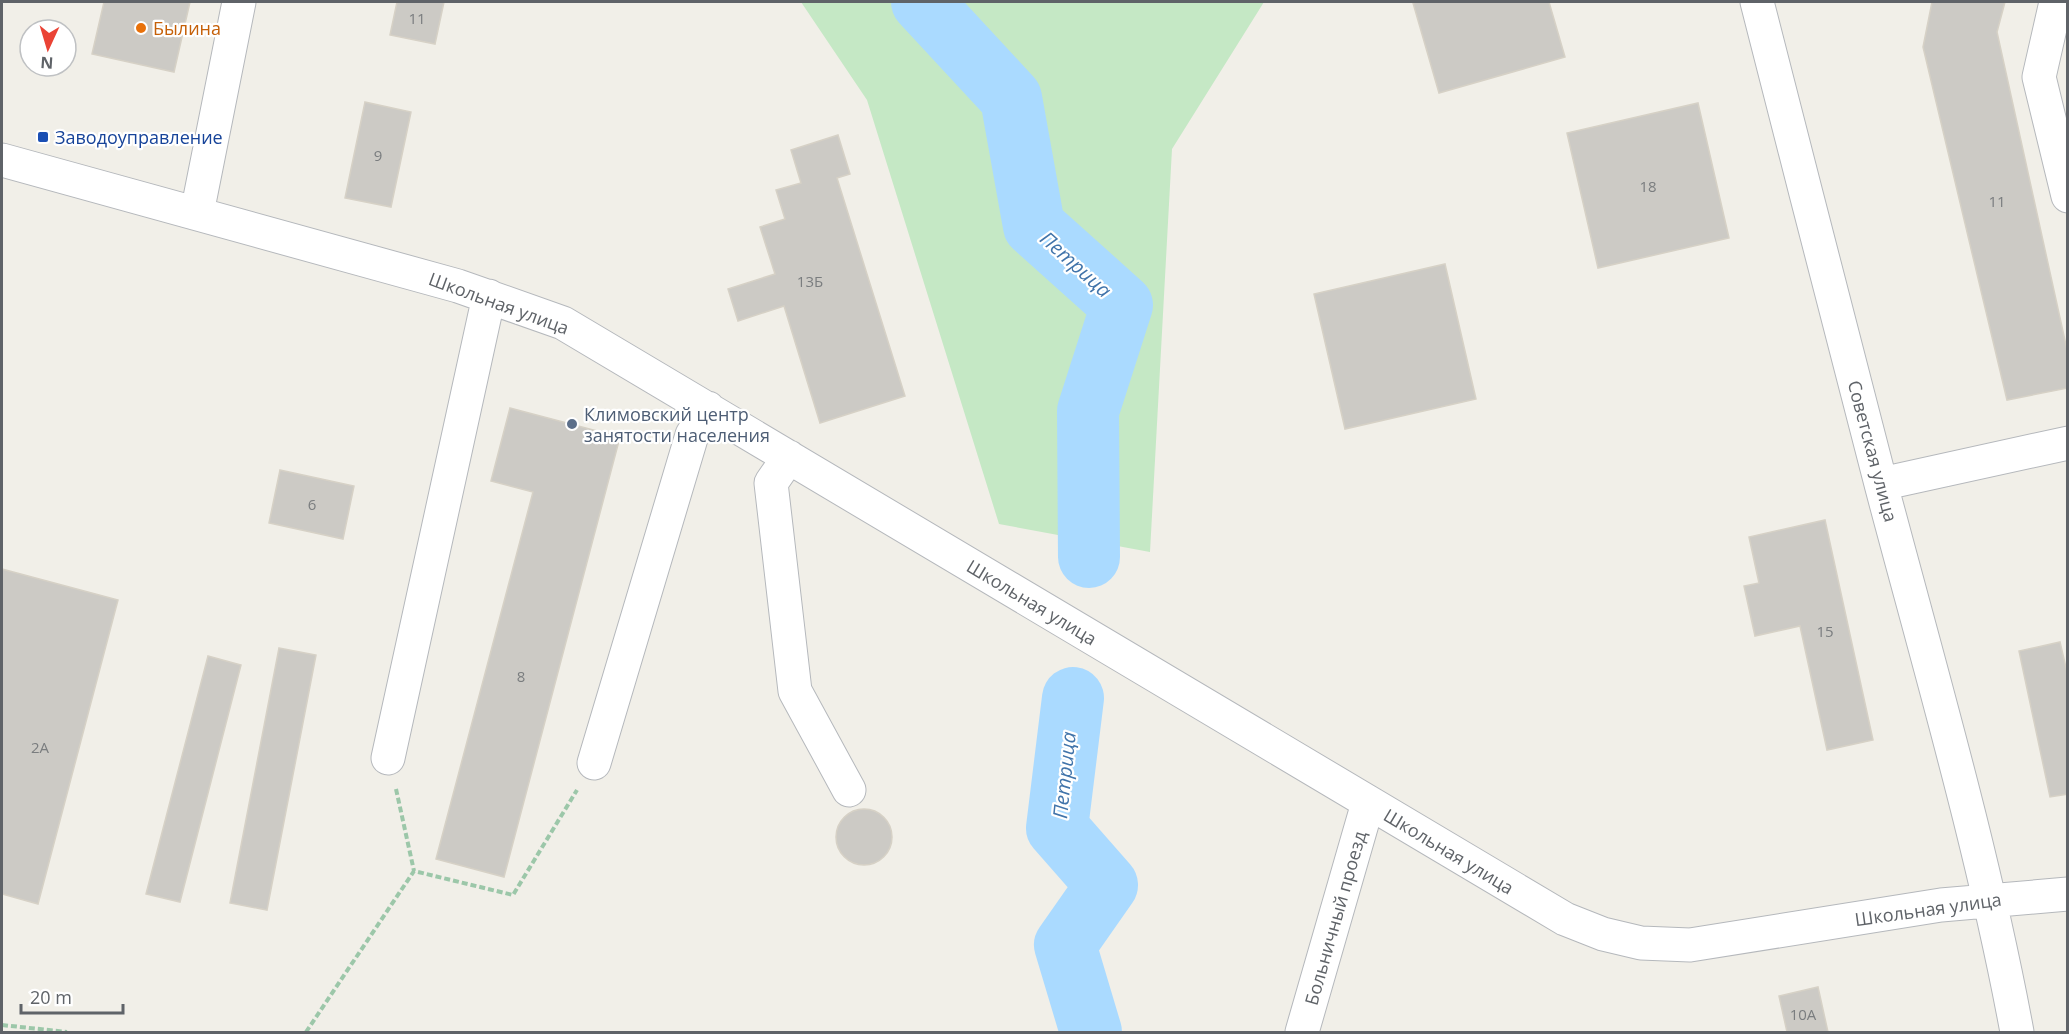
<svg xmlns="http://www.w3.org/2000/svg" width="2069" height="1034" font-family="'Open Sans',sans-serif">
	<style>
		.green { fill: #c5e8c5 }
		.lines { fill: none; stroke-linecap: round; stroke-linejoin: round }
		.river { stroke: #aadaff; stroke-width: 62 }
		.building { fill: #cccac5; stroke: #d6d1c6; stroke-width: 1.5 }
		.minor-casing { stroke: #b5b8bc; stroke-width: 35 }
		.path { stroke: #9cc7a9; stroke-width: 4; stroke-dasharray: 6 3; stroke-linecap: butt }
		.minor { stroke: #fff; stroke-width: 33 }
		.food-dot { fill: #e8710a; stroke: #fff; stroke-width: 2 }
		.transit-dot { fill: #1a4fb4; stroke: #fff; stroke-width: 2 }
		.service-dot { fill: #5c6f8a; stroke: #fff; stroke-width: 2 }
		.labels { text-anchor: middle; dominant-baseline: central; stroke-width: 4.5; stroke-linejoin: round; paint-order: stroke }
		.number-label { font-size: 15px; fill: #7a7d7f }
		.food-label { font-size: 18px; fill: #c56008; stroke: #fff; text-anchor: start }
		.transit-label { font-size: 18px; fill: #164399; stroke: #fff; text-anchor: start }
		.street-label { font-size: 18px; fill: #5f6368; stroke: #fff }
		.service-label { font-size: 18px; fill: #4e5e75; stroke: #fff; text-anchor: start }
		.water-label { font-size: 20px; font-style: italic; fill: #4174aa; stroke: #fff }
	</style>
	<rect width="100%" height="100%" fill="#f1efe8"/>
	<path class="green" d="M801 2H1264L1172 149 1150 552 999 524 867 100Z"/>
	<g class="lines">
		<path class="river" d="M922 2 1011 98 1034 226 1122 305 1088 411 1089 557
			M1073 698 1057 828 1107 885 1065 945 1091 1032"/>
	</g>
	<path class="building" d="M104 2H190L174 72 92 54Z
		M397 2H444L435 44 390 35Z
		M1417 2H1549L1565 57 1439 93 1413 3Z
		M1932 2H2005L1997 32 2068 354V388L2007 400 1923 47Z
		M365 102 411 112 391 207 345 198Z
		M1698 103 1729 238 1598 268 1567 133Z
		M838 135 850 174 837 178 905 396 820 423 784 306 738 321 728 289 775 274 760 227 785 219 776 190 801 183 791 150Z
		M1445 264 1476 399 1345 429 1314 294Z
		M510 408 620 437 504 877 436 859 533 492 491 481Z
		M280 470 354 486 343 539 269 523Z
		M1825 520 1873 740 1827 750 1800 626 1755 636 1744 586 1759 583 1749 537Z
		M2 569 118 600 38 904 2 894Z
		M2060 642 2068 676V794L2050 797 2019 651Z
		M279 648 316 655 267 910 230 903Z
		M208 656 241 665 180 902 146 894Z
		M836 837a28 28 0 1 1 56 0a28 28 0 1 1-56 0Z
		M1818 987 1828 1032H1787L1779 996Z"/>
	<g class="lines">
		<g class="minor-casing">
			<path id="minor" d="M1757 2C1799 164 1839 326 1882 488 1930 669 1983 849 2017 1032
				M2056 2 2039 77 2068 196
				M2 160 458 286 563 323 1565 919 1603 934 1641 943 1690 945 1941 905 2068 894
				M197 213 239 2
				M789 457 771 483 795 691 849 790
				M1881 484 2068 443
				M388 758 489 296
				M594 763 692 435 708 408
				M1302 1032 1368 803"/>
		</g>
		<path class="path" d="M396 789 414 871
			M2 1025 67 1032
			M306 1032 414 871 513 895 577 790"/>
		<use href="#minor" class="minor"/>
	</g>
	<circle class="food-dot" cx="141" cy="28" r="6"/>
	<rect class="transit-dot" x="37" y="131" width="12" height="12" rx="3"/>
	<circle class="service-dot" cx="572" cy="424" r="6"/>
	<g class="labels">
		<g class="number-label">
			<text x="417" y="18">11</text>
			<text x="378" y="155">9</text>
			<text x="1648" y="186">18</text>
			<text x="1997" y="201">11</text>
			<text x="810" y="281">13Б</text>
			<text x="312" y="504">6</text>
			<text x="1825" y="631">15</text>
			<text x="521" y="676">8</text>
			<text x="40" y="747">2А</text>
			<text x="1803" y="1014">10А</text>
		</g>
		<g class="food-label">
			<text x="153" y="28">Былина</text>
		</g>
		<g class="transit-label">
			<text x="55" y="137">Заводоуправление</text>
		</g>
		<g class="street-label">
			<text transform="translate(499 303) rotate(20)">Школьная улица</text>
			<text transform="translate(1873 451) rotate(75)">Советская улица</text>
			<text transform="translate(1032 602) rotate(31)">Школьная улица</text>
			<text transform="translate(1449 851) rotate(31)">Школьная улица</text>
			<text transform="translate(1928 909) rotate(-8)">Школьная улица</text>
			<text transform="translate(1335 918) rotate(-74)">Больничный проезд</text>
		</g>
		<g class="service-label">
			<text x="584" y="414">Климовский центр<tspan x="584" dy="21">занятости населения</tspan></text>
		</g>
		<g class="water-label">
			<text transform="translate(1076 264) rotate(42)">Петрица</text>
			<text transform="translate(1064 775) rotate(-84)">Петрица</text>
		</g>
	</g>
	<rect width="2069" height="1034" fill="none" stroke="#5f6368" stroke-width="6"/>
	<g transform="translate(48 48) rotate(184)"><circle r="28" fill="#ffffff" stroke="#bfc1c3" stroke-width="1.5"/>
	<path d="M0-4.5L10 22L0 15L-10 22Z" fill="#ea4335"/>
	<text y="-9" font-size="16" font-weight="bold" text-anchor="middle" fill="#5f6368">N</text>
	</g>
	<path d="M21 1004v9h102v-9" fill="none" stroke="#5f6368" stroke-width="3"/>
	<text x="30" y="1004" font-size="18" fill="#5f6368" stroke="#ffffff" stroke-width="4.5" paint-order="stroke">20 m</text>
</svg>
